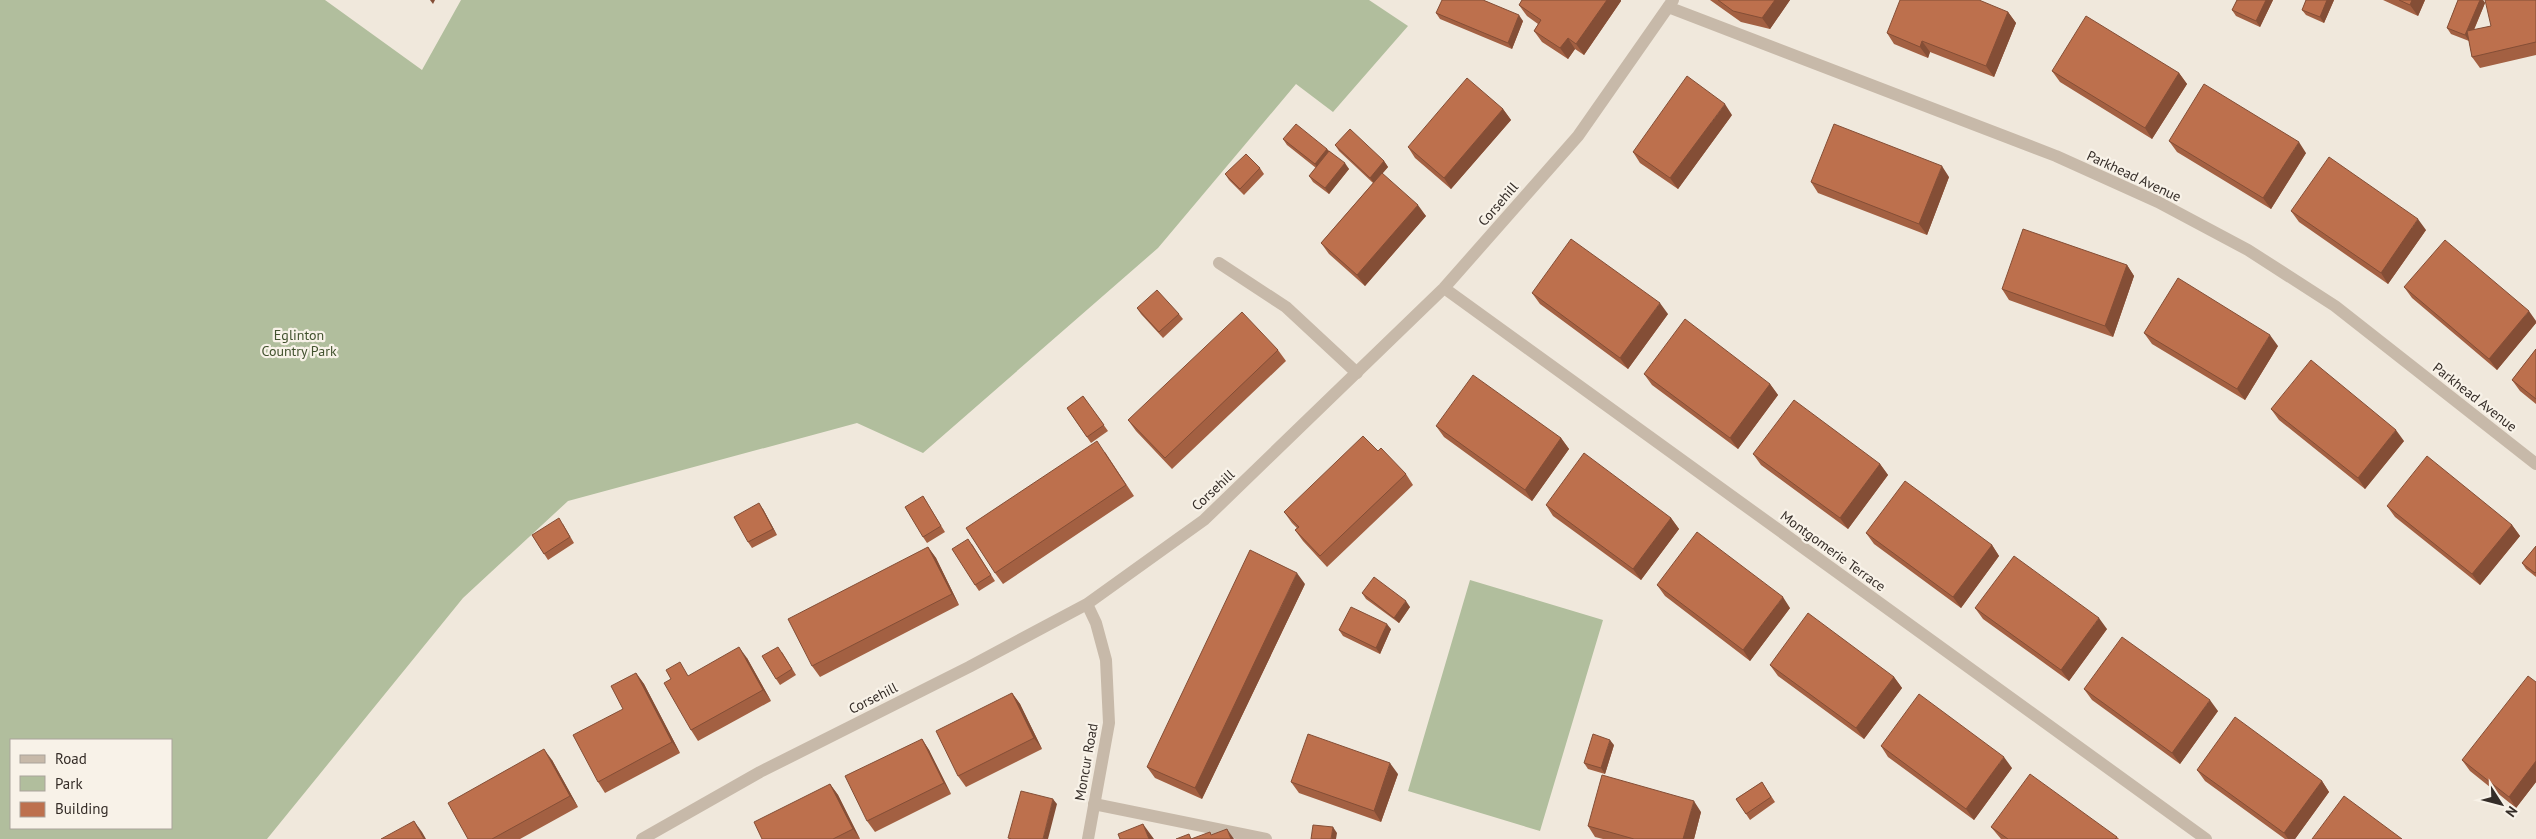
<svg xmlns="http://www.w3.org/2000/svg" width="2536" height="839" font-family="'PT Sans',sans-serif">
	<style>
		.green { fill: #b1be9d; fill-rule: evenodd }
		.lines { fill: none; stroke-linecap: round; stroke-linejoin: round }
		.lane { stroke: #c7b9a9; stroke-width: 12 }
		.street { stroke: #c7b9a9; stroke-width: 12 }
		.wall { fill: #a36042 }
		.shaded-wall { fill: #844e36 }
		.building { fill: #bd704d; stroke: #844e36 }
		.labels { text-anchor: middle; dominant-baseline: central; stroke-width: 4.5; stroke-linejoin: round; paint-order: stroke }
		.street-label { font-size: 14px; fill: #352d28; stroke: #f8f2e8 }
		.park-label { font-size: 14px; fill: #42522e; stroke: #f8f2e8 }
	</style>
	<rect width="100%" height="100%" fill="#f0e8dc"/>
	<path class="green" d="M0 0H325L422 70 461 0H1369L1408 26 1333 112 1296 84 1158 248 923 453 857 423 568 501 463 598 267 839H0ZM171 740V828H11V740Z
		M1470 580 1603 620 1540 831 1408 791Z"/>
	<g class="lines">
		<path class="lane" d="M1219 263 1286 307 1357 373
			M1094 804 1266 839"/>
		<path class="street" d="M1668 7 2056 156 2158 202 2248 250 2335 306 2536 464
			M1444 288 2206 839
			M1087 604 1096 623 1106 660 1109 723 1088 839
			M642 839 760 772 969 667 1087 604 1204 520 1444 288 1578 136 1673 0"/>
	</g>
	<path class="wall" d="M1522 0H1621V1L1584 55 1575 49 1568 59 1542 42 1534 31 1538 24 1527 16 1519 5Z
		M1710 0H1790L1770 29 1741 22Z
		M2237 0H2273L2260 27 2236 16 2232 10Z
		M2306 0H2334L2324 23 2306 15 2302 10Z
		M2383 0H2425L2418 16Z
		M2458 0H2483L2485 3 2474 30 2491 26 2536 0V55L2480 68 2472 57 2469 41 2451 34 2447 28Z
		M1486 1 1523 21 1512 49 1440 19 1436 13Z
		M2008 12 2016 23 1994 77 1930 52 1928 58 1894 44 1887 33Z
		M2052 71 2179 73 2187 84 2152 139 2060 82Z
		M1503 109 1511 120 1451 189 1415 158 1408 147Z
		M1732 115 1678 189 1640 163 1633 152Z
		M1283 139 1327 149 1349 169 1329 194 1313 182 1309 176 1316 168 1287 145Z
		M2169 141 2306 153 2271 209 2177 152Z
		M1335 145 1384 161 1388 167 1382 174 1426 216 1365 286 1329 254 1321 243 1373 183 1339 151Z
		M1260 168 1264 174 1244 195 1229 180 1225 174Z
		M1949 177 1927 235 1818 193 1811 182Z
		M2291 211 2426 230 2388 284 2299 222Z
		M2127 265 2134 276 2113 337 2009 300 2002 289Z
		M2404 287 2536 321V323L2497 370 2412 298Z
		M1532 293 1668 314 1628 369 1540 304Z
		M1137 308 1179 314 1183 319 1163 338 1141 314Z
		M2144 333 2278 346 2245 400 2152 344Z
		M2536 349V404L2520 391 2512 380Z
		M1278 350 1286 361 1172 469 1136 431 1128 420Z
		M1644 374 1770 384 1778 395 1738 449 1652 385Z
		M1083 396 1108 431 1091 443 1067 408Z
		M2271 409 2404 441 2365 489 2279 420Z
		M1436 426 1561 438 1569 449 1532 501 1444 437Z
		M1378 451 1406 474 1413 485 1327 567 1303 541 1295 530 1297 528 1292 523 1284 512Z
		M1105 452 1134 496 1003 584 995 573Z
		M1753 454 1880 464 1888 475 1848 529 1761 465Z
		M923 496 945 532 927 543 923 537Z
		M1546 505 1671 518 1679 529 1641 580 1553 516Z
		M2387 506 2512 525 2520 536 2480 585 2395 517Z
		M763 509 777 535 752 548 748 542Z
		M563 524 574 543 548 560 532 535Z
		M1866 533 1992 545 1999 556 1961 608 1874 544Z
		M972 544 995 581 979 591 975 585Z
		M2536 546V577L2526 569 2522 563Z
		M928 547 936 558 959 605 820 677 812 666Z
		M1305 584 1202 799 1155 778 1147 767Z
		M1657 585 1790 608 1750 661 1665 596Z
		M1362 593 1410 607 1399 623 1366 599Z
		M1975 608 2107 629 2069 681 1983 619Z
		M1391 629 1380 654 1343 636 1339 630Z
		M782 652 796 675 780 685 776 679Z
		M747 658 771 701 698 741 691 730 689 676Z
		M1770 665 1894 677 1902 688 1864 739 1778 676Z
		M636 673 644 684 680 753 605 793 598 782Z
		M2536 682V782L2516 808 2470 771 2462 760Z
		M2084 689 2218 711 2180 764 2092 700Z
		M1012 693 1020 704 1042 749 966 787 958 776Z
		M922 739 929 750 951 794 875 832 867 821Z
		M1614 745 1605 774 1588 769 1584 763Z
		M1881 746 2012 768 1974 820 1888 757Z
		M552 760 578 807 520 839H468Z
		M2197 770 2322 781 2329 792 2295 839H2285L2205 781Z
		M1398 774 1381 822 1299 793 1291 782Z
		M1762 782 1775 802 1750 820 1736 799Z
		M830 784 838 795 860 839H762Z
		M1701 812 1694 839H1603L1595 837 1588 826Z
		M1991 827 2117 837 2119 839H2001Z"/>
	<path class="shaded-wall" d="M430 0H435L433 4Z
		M1607 0H1621V1L1584 55 1576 44Z
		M1775 0H1790L1770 29 1762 18Z
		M2266 0H2273L2260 27 2256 21Z
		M2327 0H2334L2324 23 2320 17Z
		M2412 0H2425L2418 16 2410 5Z
		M2480 0H2483L2485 3 2469 41 2465 35Z
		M2008 12 2016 23 1994 77 1986 66Z
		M1519 15 1523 21 1512 49 1508 43Z
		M1568 38 1575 49 1568 59 1560 48Z
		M1922 41 1930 52 1928 58 1920 47Z
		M2179 73 2187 84 2152 139 2145 128Z
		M1725 104 1732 115 1678 189 1670 178Z
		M1503 109 1511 120 1451 189 1444 178Z
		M2299 142 2306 153 2271 209 2263 198Z
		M1327 149 1331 155 1319 170 1315 164Z
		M1384 161 1388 167 1374 183 1370 178Z
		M1345 163 1349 169 1329 194 1325 188Z
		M1942 166 1949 177 1927 235 1919 224Z
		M1418 205 1426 216 1365 286 1357 275Z
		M2418 219 2426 230 2388 284 2381 273Z
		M2127 265 2134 276 2113 337 2105 326Z
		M1660 303 1668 314 1628 369 1620 358Z
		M2529 311 2536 321V323L2497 370 2489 359Z
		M2270 335 2278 346 2245 400 2237 389Z
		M1770 384 1778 395 1738 449 1730 438Z
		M2396 430 2404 441 2365 489 2358 478Z
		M1561 438 1569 449 1532 501 1525 490Z
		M1880 464 1888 475 1848 529 1840 518Z
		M759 503 763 509 777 535 773 529Z
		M1671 518 1679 529 1641 580 1633 569Z
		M2512 525 2520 536 2480 585 2472 574Z
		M1992 545 1999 556 1961 608 1953 597Z
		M928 547 936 558 959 605 952 594Z
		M1297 573 1305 584 1202 799 1195 788Z
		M1783 597 1790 608 1750 661 1743 650Z
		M1406 601 1410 607 1399 623 1394 618Z
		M2099 618 2107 629 2069 681 2061 670Z
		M1387 624 1391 629 1380 654 1376 648Z
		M739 647 747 658 771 701 763 690Z
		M636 673 644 684 680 753 672 742Z
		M1894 677 1902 688 1864 739 1856 728Z
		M1012 693 1020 704 1042 749 1034 738Z
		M2210 700 2218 711 2180 764 2172 753Z
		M922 739 929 750 951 794 944 783Z
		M1610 740 1614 745 1605 774 1601 768Z
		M544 749 552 760 578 807 570 796Z
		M2004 757 2012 768 1974 820 1966 809Z
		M2536 761V782L2516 808 2509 797Z
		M1390 763 1398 774 1381 822 1374 811Z
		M2322 781 2329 792 2295 839H2288L2284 833Z
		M830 784 838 795 860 839 853 829Z
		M1053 799 1057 804 1048 839H1043Z
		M1694 801 1701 812 1694 839H1683Z
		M414 821 422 832 426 839H424Z
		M1143 824 1154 839H1149Z
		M1333 827 1337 833 1336 839H1331Z
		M1227 829 1234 839H1231Z"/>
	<path class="building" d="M1442 0H1483L1519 15 1508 43 1436 13Z
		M1522 0H1607L1576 44 1568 38 1560 48 1534 31 1541 20 1519 5Z
		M1718 0H1775L1762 18 1733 11Z
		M1900 0H1979L2008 12 1986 66 1922 41 1920 47 1887 33Z
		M2237 0H2266L2256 21 2232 10Z
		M2306 0H2327L2320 17 2302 10Z
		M2399 0H2412L2410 5Z
		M2458 0H2480L2465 35 2447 28Z
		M2485 0H2536V42L2472 57 2467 31 2491 26Z
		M2086 16 2179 73 2145 128 2052 71Z
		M1687 76 1725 104 1670 178 1633 152Z
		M1467 78 1503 109 1444 178 1408 147Z
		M2204 84 2299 142 2263 198 2169 141Z
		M1296 124 1327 149 1315 164 1283 139Z
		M1834 124 1942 166 1919 224 1811 182Z
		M1350 129 1384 161 1370 178 1335 145Z
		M1329 151 1345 163 1325 188 1309 176Z
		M1246 154 1260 168 1240 189 1225 174Z
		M2329 157 2418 219 2381 273 2291 211Z
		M1382 173 1418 205 1357 275 1321 243Z
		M2023 229 2127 265 2105 326 2002 289Z
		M1571 239 1660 303 1620 358 1532 293Z
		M2445 240 2529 311 2489 359 2404 287Z
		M2178 278 2270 335 2237 389 2144 333Z
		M1157 290 1179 314 1159 332 1137 308Z
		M1242 312 1278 350 1165 458 1128 420Z
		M1685 319 1770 384 1730 438 1644 374Z
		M2536 349V399L2512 380Z
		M2311 360 2396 430 2358 478 2271 409Z
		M1473 375 1561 438 1525 490 1436 426Z
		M1083 396 1104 425 1087 437 1067 408Z
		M1794 400 1880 464 1840 518 1753 454Z
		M1363 436 1378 451 1381 448 1406 474 1320 556 1295 530 1299 527 1284 512Z
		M1097 441 1126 485 995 573 966 528Z
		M1584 453 1671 518 1633 569 1546 505Z
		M2427 456 2512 525 2472 574 2387 506Z
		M1905 481 1992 545 1953 597 1866 533Z
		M923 496 941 526 923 537 905 507Z
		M759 503 773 529 748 542 734 517Z
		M559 518 570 537 544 554 532 535Z
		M1697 532 1783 597 1743 650 1657 585Z
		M968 539 991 575 975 585 952 549Z
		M2536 546V572L2535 573 2522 563Z
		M928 547 952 594 812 666 788 619Z
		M1250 550 1297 573 1195 788 1147 767Z
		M2014 556 2099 618 2061 670 1975 608Z
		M1374 577 1406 601 1394 618 1362 593Z
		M1351 607 1387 624 1376 648 1339 630Z
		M1808 613 1894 677 1856 728 1770 665Z
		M2122 637 2210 700 2172 753 2084 689Z
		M739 647 763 690 691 730 664 683 671 679 666 670 680 662 688 676Z
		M778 647 792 669 776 679 762 656Z
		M636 673 672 742 598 782 573 735 623 709 611 686Z
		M2528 676 2536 682V761L2509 797 2462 760Z
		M1012 693 1034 738 958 776 936 731Z
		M1919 694 2004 757 1966 809 1881 746Z
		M2235 717 2322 781 2284 833 2197 770Z
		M1308 734 1390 763 1374 811 1291 782Z
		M1593 734 1610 740 1601 768 1584 763Z
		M922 739 944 783 867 821 845 776Z
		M544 749 570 796 492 839H468L448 803Z
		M2030 774 2117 837 2115 839H2008L1991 827Z
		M1602 775 1694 801 1683 839H1634L1588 826Z
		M1762 782 1771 797 1746 814 1736 799Z
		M830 784 853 829 833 839H762L754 822Z
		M1021 791 1053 799 1043 839H1012L1008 838Z
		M2344 796 2402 839H2312Z
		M414 821 424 839H381Z
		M1143 824 1149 839H1120L1118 834Z
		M1313 825 1333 827 1331 839H1311Z
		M1227 829 1231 839H1176L1189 834 1191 839 1210 832 1211 835Z"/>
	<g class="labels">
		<g class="street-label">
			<text transform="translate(2134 176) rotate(25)">Parkhead Avenue</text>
			<text transform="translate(1498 204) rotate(-49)">Corsehill</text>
			<text transform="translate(2475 397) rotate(38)">Parkhead Avenue</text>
			<text transform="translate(1213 490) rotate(-43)">Corsehill</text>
			<text transform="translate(1833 551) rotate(36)">Montgomerie Terrace</text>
			<text transform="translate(873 698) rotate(-27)">Corsehill</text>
			<text transform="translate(1086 762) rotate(-80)">Moncur Road</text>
		</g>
		<g class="park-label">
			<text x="299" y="335">Eglinton<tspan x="299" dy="16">Country Park</tspan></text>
		</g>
	</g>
	<rect x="10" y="739" width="162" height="90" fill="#f8f2e8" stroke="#aaa39b"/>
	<rect x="20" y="755" width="25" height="8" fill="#c7b9a9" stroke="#aaa39b"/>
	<text x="55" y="764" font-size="15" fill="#352d28">Road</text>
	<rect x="20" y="776" width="25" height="15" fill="#b1be9d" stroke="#aaa39b"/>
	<text x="55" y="789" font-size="15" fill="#352d28">Park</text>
	<rect x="20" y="802" width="25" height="15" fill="#bd704d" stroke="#aaa39b"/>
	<text x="55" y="814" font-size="15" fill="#352d28">Building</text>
	<g transform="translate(2501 804) rotate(126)" stroke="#f8f2e8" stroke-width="4" paint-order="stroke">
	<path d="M0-4L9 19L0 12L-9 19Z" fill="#352d28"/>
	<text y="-8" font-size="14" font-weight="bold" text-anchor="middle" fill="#352d28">N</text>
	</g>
</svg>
